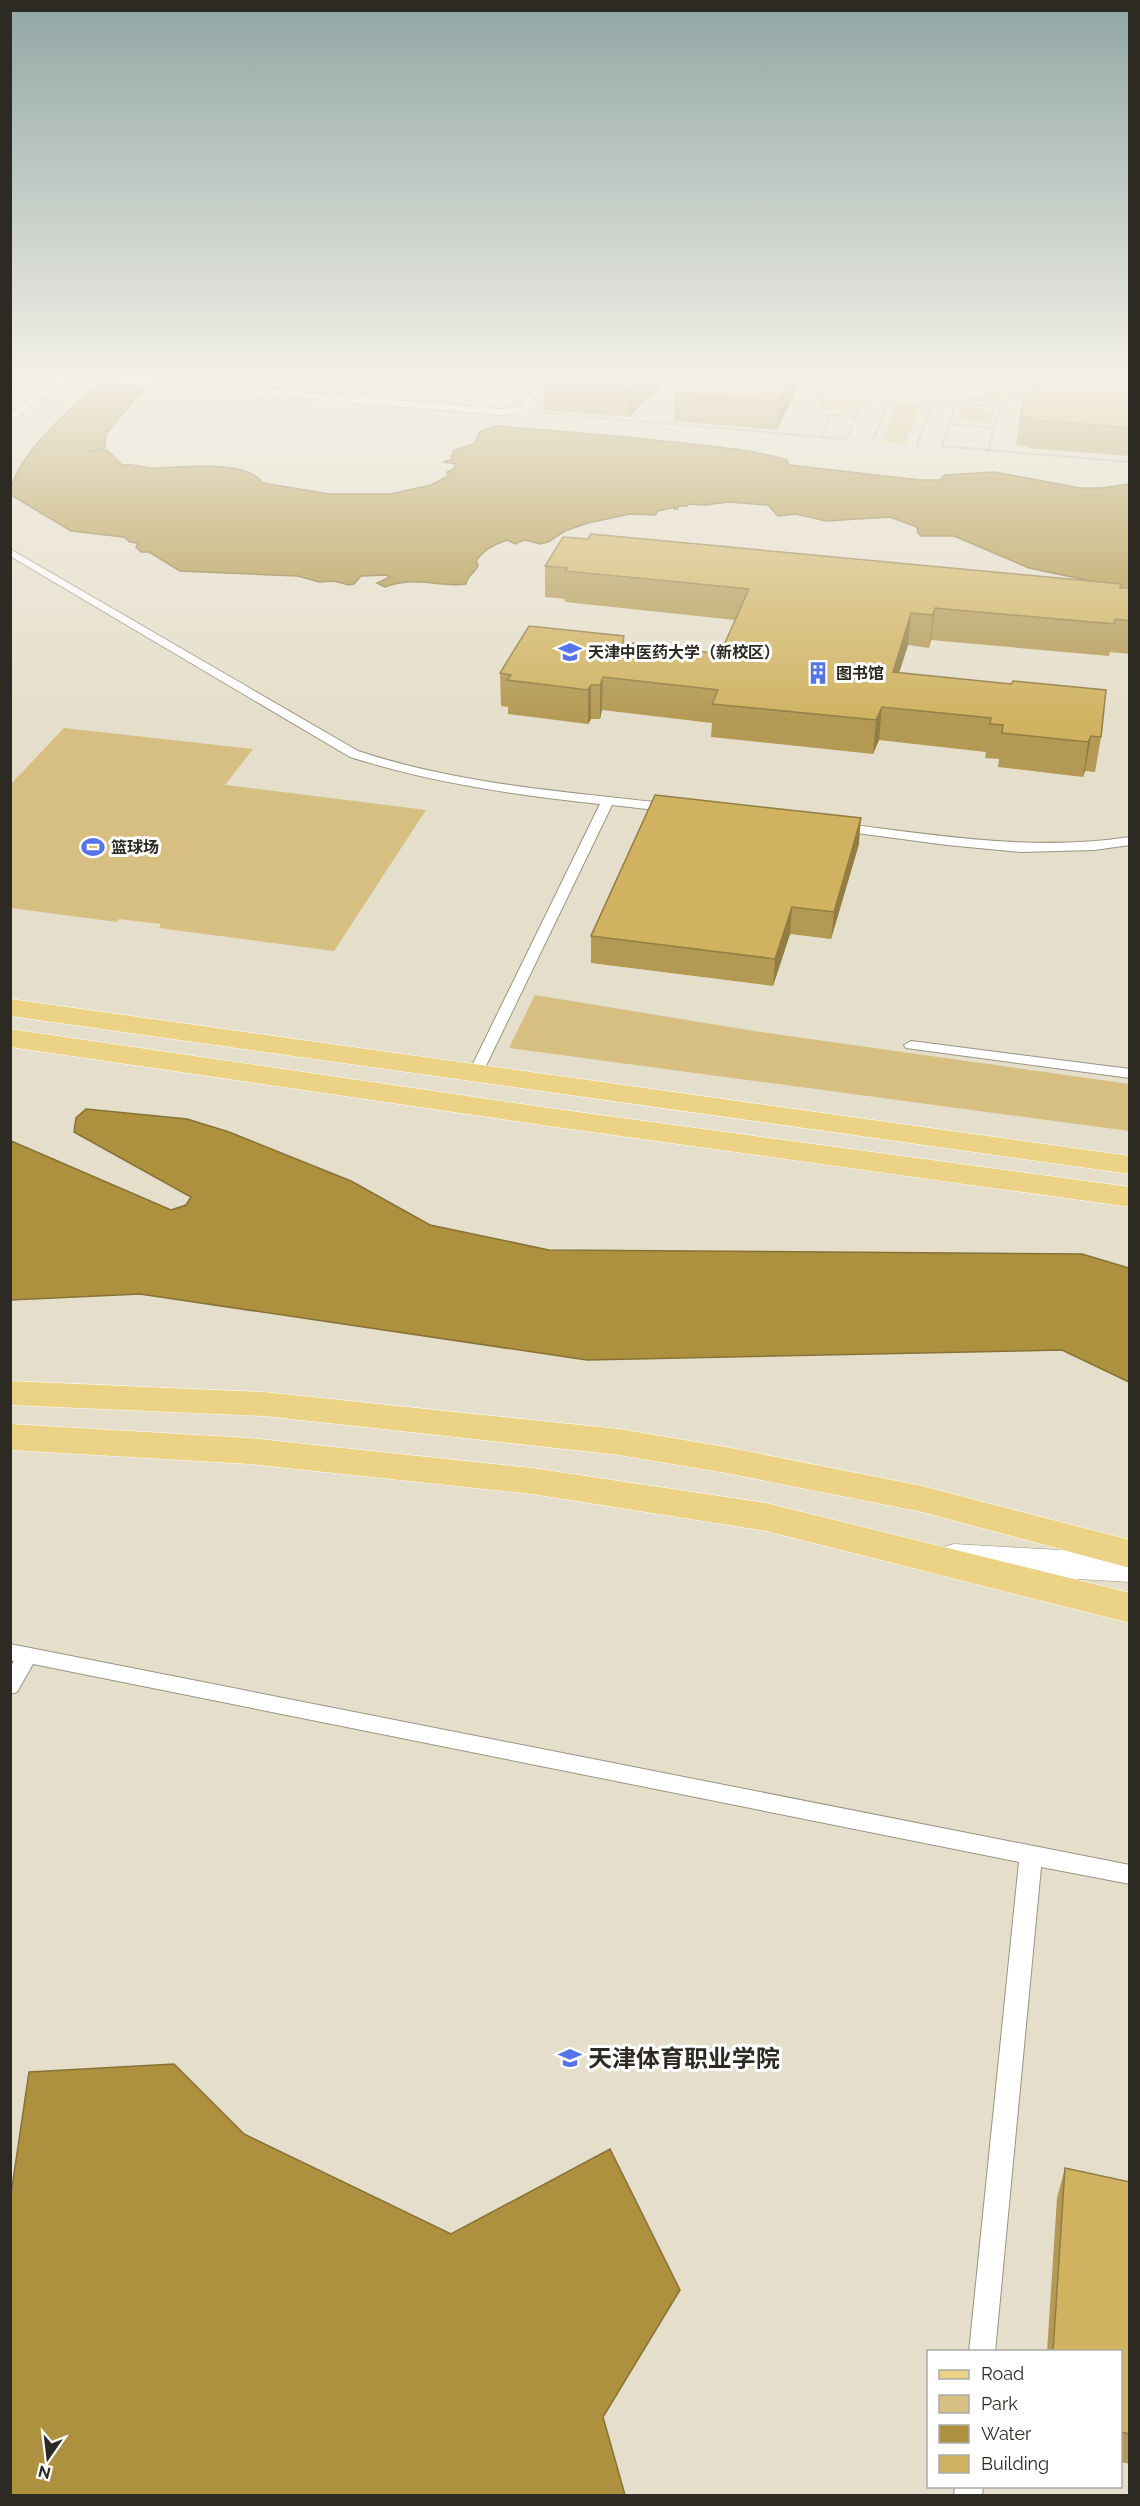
<svg xmlns="http://www.w3.org/2000/svg" width="1140" height="2506" font-family="Raleway,'Noto Sans SC',sans-serif">
	<style>
		.green { fill: #d6bf81 }
		.water { fill: #ae913e; stroke: #877236; stroke-width: 1.5 }
		.lines { fill: none; stroke-linecap: round; stroke-linejoin: round }
		.service-casing { stroke: #9b9482; stroke-width: 2 }
		.tertiary-casing { stroke: #9b9482; stroke-width: 1 }
		.primary-casing { stroke: #fff; stroke-width: 1 }
		.path { stroke: #908c7d; stroke-width: 2; stroke-dasharray: 1.5 1.5; stroke-linecap: butt }
		.service { fill: #fff; fill-rule: evenodd }
		.tertiary { fill: #fff; fill-rule: evenodd }
		.primary { fill: #ebd284; fill-rule: evenodd }
		.wall { fill: #b39953 }
		.shaded-wall { fill: #927d43 }
		.building { fill: #d0b260; stroke: #927d43; stroke-width: 1.5 }
		.labels { text-anchor: middle; dominant-baseline: central; stroke-width: 6; stroke-linejoin: round; paint-order: stroke }
		.far-poi-label { font-size: 16px; font-weight: bold; fill: #2c2a22; stroke: #fff; text-anchor: start }
		.near-poi-label { font-size: 24px; font-weight: bold; fill: #2c2a22; stroke: #fff; text-anchor: start }
	</style>
	<rect width="100%" height="100%" fill="#e5deca"/>
	<path class="green" d="M1008 387 1019 390C1001 400 978 402 958 404L952 399 992 394Z
		M825 397 857 400 851 412 819 409Z
		M898 402 921 404 905 444 882 441Z
		M961 408 994 410 990 423 957 420Z
		M64 728 253 749 225 785 426 810 334 951 159 928 161 924 119 919 117 922 11 908V784Z
		M535 995 754 1031 1129 1084V1131L509 1048Z"/>
	<path class="water" d="M112 373H160L133 401 106 434 105 448 88 452 107 450 122 465C133 463 142 468 154 468 181 468 245 458 263 483L329 494H390L431 485 448 476 447 472 454 469 456 464 443 462 453 459 451 457 454 450 474 444 480 431 497 426C556 431 614 435 673 442 711 446 750 449 787 460L789 465 920 480H940L945 475 994 472 1080 488H1101L1129 484V589L1029 568 954 536H921L918 533 917 527 890 517 826 521 796 514 778 516 768 505 728 502 705 505 689 504 687 506H678V509H674L675 507 658 511 655 515 630 514 588 523 565 531 548 542 540 544 525 540 515 544 507 540C495 544 483 550 476 561L478 565C476 573 467 575 466 584 437 588 418 575 385 587L377 583 390 577 386 575 361 576 354 584 349 585 334 581 319 582 298 576 180 571 149 552H141L136 547 138 543 130 542 124 537 71 531 11 495C10 458 83 396 112 373Z
		M86 1109 187 1119 229 1132 351 1181 430 1225 549 1250 1082 1254 1129 1268V1382L1062 1350 587 1360 140 1294 11 1300V1141L171 1210 186 1205 191 1197 74 1132 76 1118Z
		M174 2064 244 2134 451 2234 610 2149 680 2290 603 2417 625 2495H11L10 2201 29 2072Z"/>
	<g class="lines">
		<g class="service-casing">
			<path id="service" d="M23 373H73L502 409 520 406 545 373H554L526 410 502 415 68 379 10 422V414L58 378Z
				M10 549 358 751C461 785 567 792 673 804L679 808 673 812 612 805 482 1074 475 1078 470 1077 468 1074 600 804C515 795 432 783 350 757L10 556Z
				M838 823C936 835 1031 852 1130 837V845L1094 850 1021 852 947 845 834 830 832 827 834 824Z
				M911 1041 1130 1069V1078L906 1048 904 1045Z
				M10 1644 1130 1865V1884L1041 1867 995 2352H969L1019 1862 33 1664 17 1692 10 1694V1667L14 1661 10 1660Z
				M955 2486H983L982 2496H954Z"/>
		</g>
		<g class="tertiary-casing">
			<path id="tertiary" d="M954 1544 1130 1554V1582L954 1572 940 1568 935 1558 940 1548Z"/>
		</g>
		<g class="primary-casing">
			<path id="primary" d="M10 999 1130 1156V1174L10 1016Z
				M10 1029 549 1108 1130 1187V1207L549 1126 10 1047Z
				M10 1381 264 1392 619 1429 726 1447 922 1486 1130 1540V1568L922 1512 726 1473 619 1455 264 1416 10 1405Z
				M10 1424 249 1438 532 1468 766 1503 1130 1593V1623L766 1531 532 1494 249 1464 10 1450Z"/>
		</g>
		<path class="path" d="M814 373 812 377C851 409 951 406 1001 405
			M868 373C899 390 952 398 980 373
			M1032 373 1025 393 1001 405 988 450 1130 462
			M976 378 1044 384
			M823 386 809 413 856 417
			M955 406 942 446 988 450
			M544 413 846 439 864 398
			M949 424 994 428
			M821 437 831 415
			M872 442 896 384
			M917 445 937 387"/>
		<use href="#service" class="service"/>
		<use href="#tertiary" class="tertiary"/>
		<use href="#primary" class="primary"/>
	</g>
	<path class="wall" d="M551 373H674L629 417 544 410V382Z
		M803 373 802 379 777 430 674 421 675 393Z
		M1130 373V456L1027 448V446L1016 445 1020 417 1040 386Z
		M545 566 1130 588V654L1110 652 1109 656 931 640 929 648 908 645 899 672 1101 737 1095 772 1085 771 1083 777 998 767 999 759 985 758 986 752 879 740 873 754 711 737 712 723 602 710 600 719H591L588 724 508 714V707L501 706 500 673 624 642 720 654 735 620 565 602V599L545 597Z
		M859 844 831 939 790 934 773 986 591 963V936Z
		M1065 2168 1130 2182V2464L1120 2462V2352H1047L1057 2198Z"/>
	<path class="shaded-wall" d="M10 373H18L16 375V381L10 385Z
		M646 373H674L629 417V389Z
		M793 373H803L802 379 777 430 778 402Z
		M935 608 931 640 929 648 933 615Z
		M911 613 908 645 889 705 893 672Z
		M603 677 602 710 600 719V685Z
		M591 685V719L588 724V690Z
		M882 707 879 740 873 754 876 720Z
		M1091 736 1085 771 1083 777 1088 742Z
		M861 818 859 844 831 939 834 912Z
		M792 907 790 934 773 986 775 959Z"/>
	<path class="building" d="M551 373H646L629 389 544 382Z
		M684 373H793L778 402 675 393Z
		M1044 373H1130V428L1031 420 1032 418 1020 417 1029 385 1040 386Z
		M591 534 1121 584 1120 588H1130V621L1115 619 1114 624 935 608 933 615 911 613 893 672 1011 684 1013 681 1106 690 1101 737 1091 736 1088 742 1002 733 1003 725 990 724 991 718 882 707 876 720 712 704 718 690 603 677 600 685H591L588 690 507 680 511 675 500 673 529 626 624 636 623 642 720 654 749 589 565 571 567 568 545 566 563 537 588 539Z
		M655 795 861 818 834 912 792 907 775 959 591 936Z
		M1065 2168 1130 2182V2434L1120 2432V2352H1053Z"/>
	<linearGradient id="sky" x2="0" y2="1"><stop stop-color="#91a6a4"/><stop offset="0.52" stop-color="#f3f0e7"/><stop offset="1" stop-color="#f3f0e7" stop-opacity="0"/></linearGradient>
	<rect width="1140" height="724" fill="url(#sky)"/>
	<defs>
		<g id="university-bare" transform="scale(1.8)"><path d="M0-5L7-2L0 1L-7-2ZM-4 1L0 2.5L4 1V4Q0 6-4 4Z" fill="#5674e9" stroke="#fff" stroke-width="2.5" paint-order="stroke"/></g>
		<g id="building-bare" transform="scale(1.8)"><path d="M-4-6H4V6H1V3H-1V6H-4ZM-2.5-4.3h1.7v1.8h-1.7ZM.8-4.3h1.7v1.8H.8ZM-2.5-1h1.7V.8h-1.7ZM.8-1h1.7V.8H.8Z" fill="#5674e9" stroke="#fff" stroke-width="2.5" paint-order="stroke"/></g>
		<g id="stadium-bare" transform="scale(1.8)"><path d="M0-5a6.5 5 0 1 0 0 10a6.5 5 0 1 0 0-10ZM-3.5-1.8h7v3.6h-7Z" fill="#5674e9" stroke="#fff" stroke-width="2.5" paint-order="stroke"/></g>
	</defs>
	<g fill-rule="evenodd">
		<use href="#university-bare" x="570" y="652"/>
		<use href="#building-bare" x="818" y="673"/>
		<use href="#stadium-bare" x="93" y="847"/>
		<use href="#university-bare" x="570" y="2058"/>
	</g>
	<g class="labels">
		<g class="far-poi-label">
			<text x="588" y="652">天津中医药大学（新校区）</text>
			<text x="836" y="673">图书馆</text>
			<text x="111" y="847">篮球场</text>
		</g>
		<g class="near-poi-label">
			<text x="588" y="2058">天津体育职业学院</text>
		</g>
	</g>
	<rect width="1140" height="2506" fill="none" stroke="#2c2a22" stroke-width="24"/>
	<rect x="927" y="2350" width="195" height="138" fill="#ffffff" stroke="#abaaa7" stroke-width="1.5"/>
	<rect x="939" y="2370" width="30" height="9" fill="#ebd284" stroke="#abaaa7" stroke-width="1.5"/>
	<text x="981" y="2380" font-size="18" fill="#2c2a22">Road</text>
	<rect x="939" y="2395" width="30" height="18" fill="#d6bf81" stroke="#abaaa7" stroke-width="1.5"/>
	<text x="981" y="2410" font-size="18" fill="#2c2a22">Park</text>
	<rect x="939" y="2425" width="30" height="18" fill="#ae913e" stroke="#abaaa7" stroke-width="1.5"/>
	<text x="981" y="2440" font-size="18" fill="#2c2a22">Water</text>
	<rect x="939" y="2455" width="30" height="18" fill="#d0b260" stroke="#abaaa7" stroke-width="1.5"/>
	<text x="981" y="2470" font-size="18" fill="#2c2a22">Building</text>
	<g transform="translate(48 2458) rotate(194)" stroke="#ffffff" stroke-width="4.5" paint-order="stroke">
	<path d="M0-4.5L10 22L0 15L-10 22Z" fill="#2c2a22"/>
	<text y="-9" font-size="16" font-weight="bold" text-anchor="middle" fill="#2c2a22">N</text>
	</g>
</svg>
